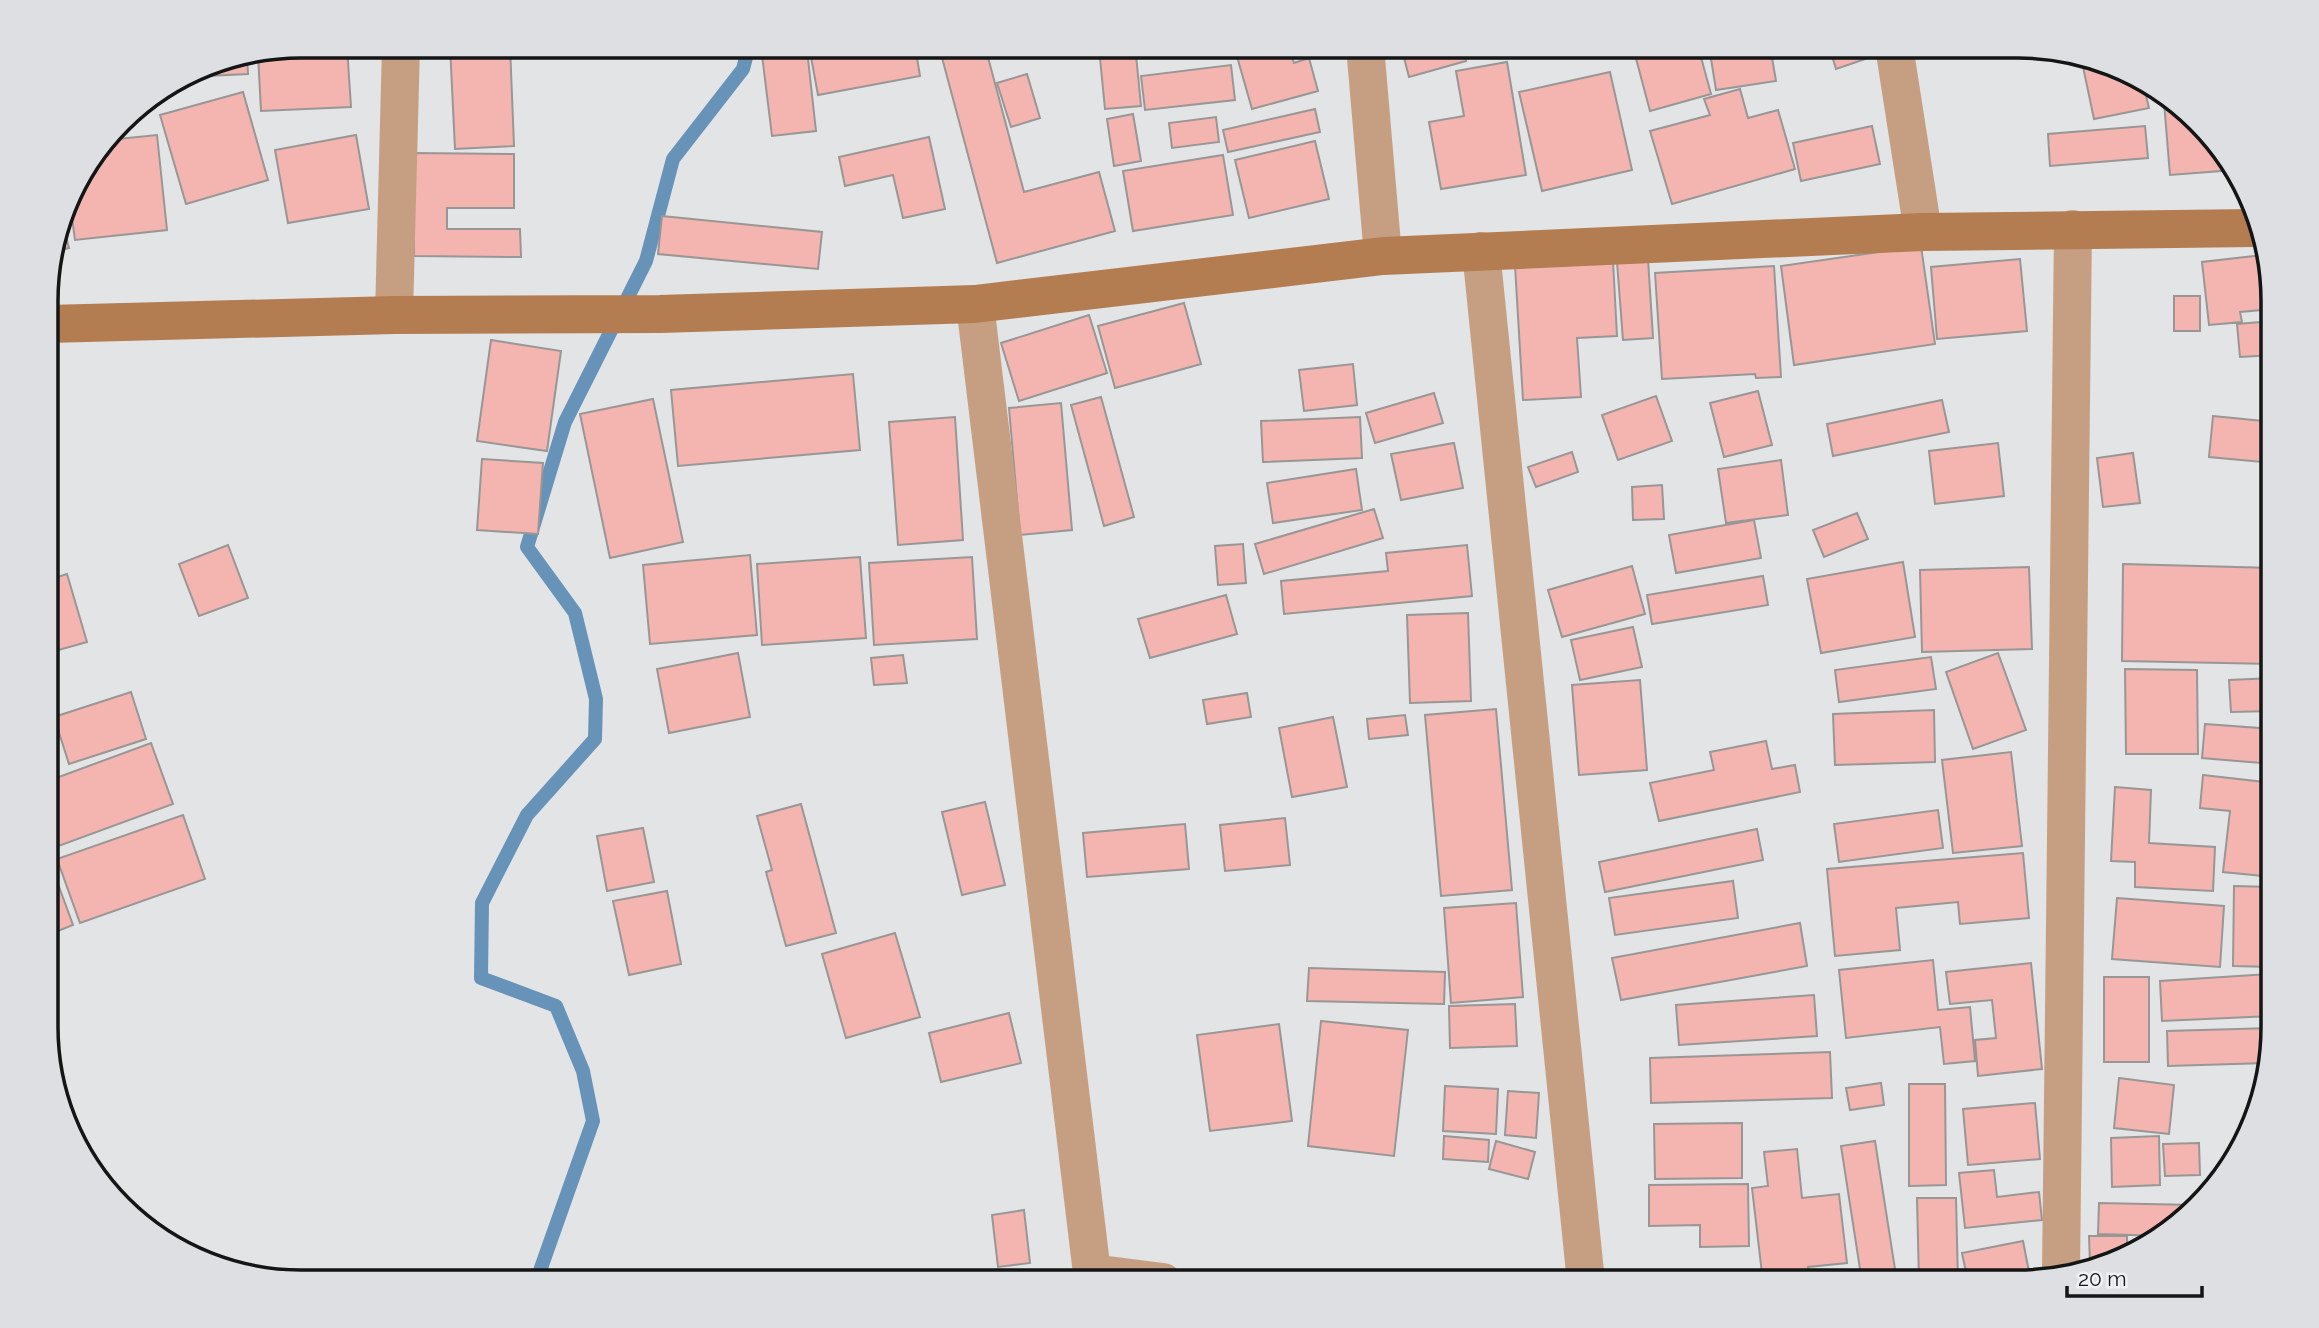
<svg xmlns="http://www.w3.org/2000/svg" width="2319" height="1328" font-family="Raleway,sans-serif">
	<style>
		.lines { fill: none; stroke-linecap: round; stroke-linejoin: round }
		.stream { stroke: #6893b9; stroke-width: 14 }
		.building { fill: #f4b5b1; stroke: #999696; stroke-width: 2 }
		.street { stroke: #c69f83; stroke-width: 38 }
		.secondary { stroke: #b47c51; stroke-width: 38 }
		.rim { fill: none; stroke: #141515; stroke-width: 3.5 }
	</style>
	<rect width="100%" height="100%" fill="#e2e4e6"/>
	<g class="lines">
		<path class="stream" d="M536 1282 593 1121 583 1071 556 1006 481 978 482 903 527 815 595 739 596 699 575 613 527 547 565 422 646 261 673 159 743 69 749 46"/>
	</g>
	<path class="building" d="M300 46H347L351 107 261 111 258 54Z
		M450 46H510L514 146 455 149Z
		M809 46H915L920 76 818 95Z
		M973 46H985L1024 192 1099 172 1115 231 997 263 941 54Z
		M1234 46H1289L1294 63 1309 58 1318 91 1252 109Z
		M1401 46H1462L1466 61 1409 77Z
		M1654 46H1698L1711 94 1650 111 1634 51Z
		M1709 46H1770L1776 81 1716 90Z
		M1829 46H1865L1868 58 1836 69Z
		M807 50 816 131 772 136 762 55Z
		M1136 55 1141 106 1105 109 1100 58Z
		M247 56 248 74 184 77 203 65Z
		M1507 62 1526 175 1441 189 1429 122 1464 116 1456 71Z
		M2082 62 2142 79 2149 108 2094 119Z
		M1231 65 1235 100 1145 110 1141 76Z
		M1610 72 1632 170 1542 191 1519 92Z
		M1027 74 1040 118 1011 127 997 83Z
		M1740 89 1748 118 1778 110 1795 169 1672 204 1650 131 1710 115 1704 99Z
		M243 92 268 180 186 204 160 115Z
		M2169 101 2231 159 2234 170 2170 175 2164 102Z
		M1315 109 1320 132 1228 152 1223 130Z
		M1133 114 1141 161 1114 166 1107 119Z
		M1216 117 1219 142 1172 148 1169 123Z
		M1872 126 1880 164 1801 181 1793 143Z
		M2145 126 2148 158 2050 166 2048 134Z
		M157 135 167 230 75 240 69 196 72 187 108 140Z
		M356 135 369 209 288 223 275 150Z
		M929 137 945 209 903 218 893 175 845 186 839 157Z
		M1315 141 1329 199 1249 218 1235 160Z
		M414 153 514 154V208H447V229H520L521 257 414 256Z
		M1223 155 1233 215 1133 231 1123 171Z
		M662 216 822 232 818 269 658 254Z
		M62 221 69 248 52 252Z
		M1921 246 1935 344 1794 365 1781 266Z
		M2263 255 2273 283V309L2240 312 2242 322 2209 325 2202 262Z
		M1648 259 1653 338 1623 340 1617 262Z
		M2020 259 2027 331 1937 339 1931 267Z
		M1613 261 1617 336 1577 338 1581 397 1523 400 1515 266Z
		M1774 266 1781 377 1756 378 1755 374 1662 379 1655 273Z
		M2174 296H2200V331H2174Z
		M1184 303 1201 364 1115 388 1098 326Z
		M1089 315 1107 373 1019 401 1001 343Z
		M2273 321V355L2240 357 2237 324Z
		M491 340 561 351 547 451 477 441Z
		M2267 358H2273V403H2265Z
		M1353 364 1357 405 1304 411 1299 370Z
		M853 374 860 450 678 466 671 390Z
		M1758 391 1772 445 1724 457 1710 403Z
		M1434 393 1443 423 1375 443 1366 413Z
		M1656 396 1672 441 1618 460 1602 415Z
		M1101 397 1134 517 1104 526 1071 405Z
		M653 399 683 542 610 558 580 414Z
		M1942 400 1949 432 1833 456 1827 424Z
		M1061 403 1072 530 1020 535 1009 408Z
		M2213 416 2273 422V463L2209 457Z
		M955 417 963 540 898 545 889 422Z
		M1360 417 1362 458 1263 462 1261 421Z
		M1454 443 1463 488 1401 500 1391 454Z
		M1998 443 2004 496 1935 504 1929 451Z
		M1572 452 1578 472 1536 487 1528 467Z
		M2133 453 2140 503 2103 507 2097 458Z
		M48 456 57 485 48 488Z
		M482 459 543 463 538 534 477 530Z
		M1781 460 1788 515 1726 523 1718 469Z
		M1356 469 1362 510 1273 523 1267 483Z
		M1662 485 1664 519 1633 520 1632 487Z
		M1374 509 1383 538 1264 574 1255 544Z
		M1857 513 1868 539 1824 557 1813 530Z
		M1754 520 1761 558 1676 573 1669 535Z
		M1243 544 1246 583 1218 585 1215 546Z
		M228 545 248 598 199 616 179 564Z
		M1467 545 1472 596 1284 614 1281 581 1388 571 1386 553Z
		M750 555 757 635 650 644 643 565Z
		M860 557 866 638 762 645 757 564Z
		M972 557 977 639 874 645 869 563Z
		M1903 562 1915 637 1821 653 1807 579Z
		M2123 564 2273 568V664L2122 661Z
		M1632 566 1645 614 1562 637 1548 590Z
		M2029 567 2032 649 1922 652 1920 570Z
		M67 574 87 642 48 653V580Z
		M1763 576 1768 605 1652 624 1647 595Z
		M1226 595 1237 634 1150 658 1138 619Z
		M1468 613 1471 701 1410 703 1407 615Z
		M1633 627 1642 667 1580 680 1571 640Z
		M738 653 750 717 669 733 657 669Z
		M1998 653 2026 730 1973 749 1946 672Z
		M903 655 907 683 874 685 871 658Z
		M1931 657 1936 689 1839 702 1835 670Z
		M2125 669 2197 670 2198 754H2126Z
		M2273 678V711L2231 712 2229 680Z
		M1640 680 1647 770 1579 775 1572 685Z
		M131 692 146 739 69 764 54 717Z
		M1247 693 1251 717 1207 724 1203 700Z
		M1496 709 1512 890 1441 896 1425 715Z
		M1934 710 1935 762 1835 765 1833 714Z
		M1405 715 1408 735 1369 739 1367 719Z
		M1333 717 1347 787 1292 797 1279 728Z
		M2205 724 2273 729V764L2202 758Z
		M1766 741 1772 769 1795 765 1800 792 1659 821 1650 783 1714 770 1710 752Z
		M151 743 173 804 53 848 48 833V781Z
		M2011 752 2022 846 1953 853 1942 760Z
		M2203 775 2273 783V877L2223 872 2230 811 2200 808Z
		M2115 787 2151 790 2149 843 2215 847 2213 891 2135 887V862L2111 861Z
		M985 802 1005 885 962 895 942 812Z
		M801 804 836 933 786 946 766 872 772 870 757 816Z
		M1938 810 1943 848 1839 862 1834 824Z
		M183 815 205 879 80 923 57 859Z
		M1285 818 1290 865 1225 871 1220 825Z
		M1185 824 1189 869 1087 877 1083 833Z
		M643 828 654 882 607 891 597 836Z
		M1757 829 1763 860 1605 892 1599 862Z
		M2023 853 2029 918 1960 924 1958 902 1896 908 1900 950 1835 956 1827 869Z
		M54 873 73 925 48 935V876Z
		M1733 881 1738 918 1615 935 1609 898Z
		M2234 886 2273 887V967L2233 966Z
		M667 891 681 964 629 975 613 901Z
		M2117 898 2224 906 2220 967 2112 959Z
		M1516 903 1523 997 1451 1003 1444 908Z
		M1800 923 1807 966 1621 1000 1612 958Z
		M895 933 920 1017 846 1038 822 954Z
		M1933 960 1938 1010 1970 1007 1975 1061 1944 1064 1940 1027 1846 1038 1839 970Z
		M2031 963 2042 1069 1978 1076 1975 1040 1996 1038 1992 1000 1950 1004 1946 972Z
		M1309 968 1445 972 1444 1004 1307 1001Z
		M2269 974 2271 1016 2162 1021 2160 981Z
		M2104 977H2149V1062H2104Z
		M1814 995 1817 1036 1679 1045 1676 1005Z
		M1515 1004 1517 1046 1450 1048 1449 1006Z
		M1009 1013 1021 1063 941 1082 929 1033Z
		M1321 1021 1408 1030 1394 1156 1308 1146Z
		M1279 1024 1292 1121 1210 1131 1197 1035Z
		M2272 1028 2273 1044 2267 1063 2168 1066 2167 1031Z
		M1830 1052 1832 1098 1651 1103 1650 1058Z
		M2119 1078 2174 1085 2169 1134 2114 1128Z
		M1881 1083 1884 1105 1850 1110 1846 1088Z
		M1909 1084H1945L1946 1185 1909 1186Z
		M1445 1086 1498 1089 1496 1134 1443 1131Z
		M1508 1091 1539 1093 1536 1138 1505 1135Z
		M2035 1103 2040 1159 1968 1165 1963 1109Z
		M1742 1123V1178L1655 1179 1654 1124Z
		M1444 1136 1489 1140 1488 1162 1443 1159Z
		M2159 1136 2160 1185 2112 1187 2111 1138Z
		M1496 1141 1535 1152 1528 1179 1489 1169Z
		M1875 1141 1897 1282H1862L1841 1146Z
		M2199 1143 2200 1175 2165 1176 2163 1144Z
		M1797 1149 1802 1198 1839 1194 1847 1263 1808 1267 1810 1282H1763L1752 1188 1768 1186 1764 1152Z
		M1994 1170 1997 1197 2039 1192 2042 1220 1965 1228 1959 1173Z
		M1748 1184 1749 1246 1700 1247V1225L1649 1226V1185Z
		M1917 1198H1956L1958 1282H1919Z
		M2099 1203 2193 1205 2164 1236 2098 1234Z
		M1024 1210 1030 1263 998 1267 992 1215Z
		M2089 1236H2127V1251L2090 1264Z
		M2023 1241 2031 1282H1968L1962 1253Z"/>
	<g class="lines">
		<path class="street" d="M1365 46 1383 256
			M1894 46 1923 232
			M1481 251 1586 1282
			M975 304 1092 1273 1163 1282
			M394 315 401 46
			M2061 1273 2073 229"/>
		<path class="secondary" d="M48 324 394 315 660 314 975 304 1383 256 1923 232 2254 228"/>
	</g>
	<path d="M0 0H2319V1328H0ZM301 58H2018A243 243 0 0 1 2261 301V1027A243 243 0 0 1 2018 1270H301A243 243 0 0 1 58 1027V301A243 243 0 0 1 301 58Z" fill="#dddfe2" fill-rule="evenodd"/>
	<path class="rim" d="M301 58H2018A243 243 0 0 1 2261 301V1027A243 243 0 0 1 2018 1270H301A243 243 0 0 1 58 1027V301A243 243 0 0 1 301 58Z"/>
	<path d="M2067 1286v10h135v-10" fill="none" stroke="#141515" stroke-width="3.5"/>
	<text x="2078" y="1286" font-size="21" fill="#141515" stroke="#eff1f4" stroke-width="5" paint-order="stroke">20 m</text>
</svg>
